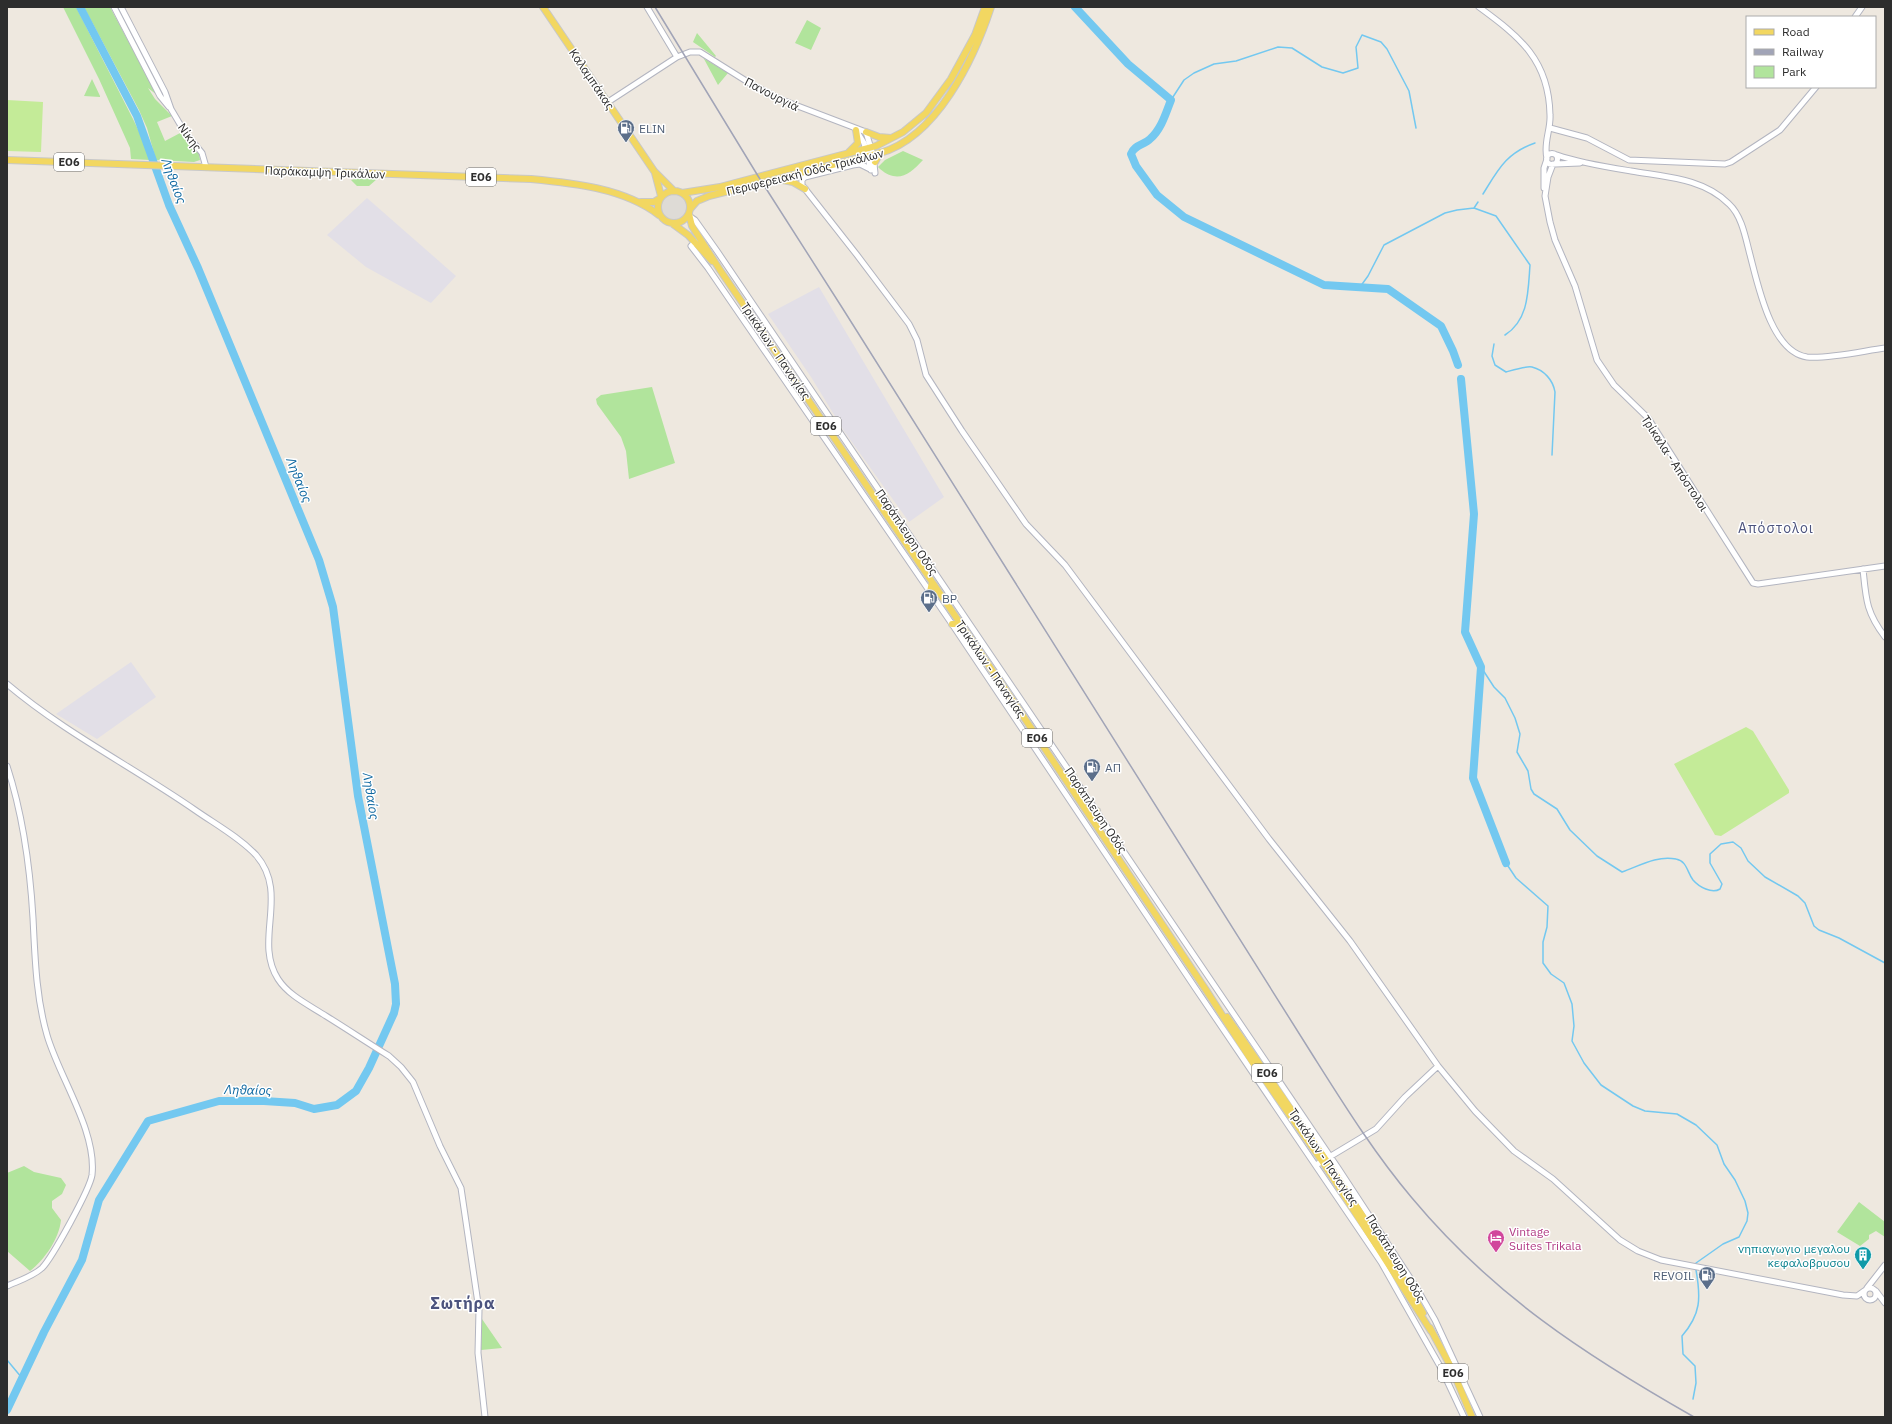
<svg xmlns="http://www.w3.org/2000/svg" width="1892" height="1424" font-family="'IBM Plex Sans',sans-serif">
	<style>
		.industrial { fill: #e2dfe7 }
		.green { fill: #b1e49c }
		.pitch { fill: #c4eb98 }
		.plaza { fill: #dedbd6 }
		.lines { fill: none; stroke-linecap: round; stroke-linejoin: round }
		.stream { stroke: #73c8f0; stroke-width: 1.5 }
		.river { stroke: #73c8f0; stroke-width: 8 }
		.minor-casing { stroke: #b3b5c0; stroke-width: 7 }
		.major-casing { stroke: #c8c8c8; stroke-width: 8 }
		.minor { stroke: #fff; stroke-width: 5 }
		.major { stroke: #f2d761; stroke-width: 6 }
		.rail { stroke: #a1a4b7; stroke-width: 1.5 }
		.labels { text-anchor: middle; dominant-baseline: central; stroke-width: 3; stroke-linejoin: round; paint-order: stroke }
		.shield { fill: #fff; stroke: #6c6c6c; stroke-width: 1 }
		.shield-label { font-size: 11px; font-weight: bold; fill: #2d2d2d }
		.street-label { font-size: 12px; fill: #2d2d2d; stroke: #fff }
		.service-label { font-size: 12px; fill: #4e5e75; stroke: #fff; text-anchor: start }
		.hotel-label { font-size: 12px; fill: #b23c85; stroke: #fff; text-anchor: start }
		.culture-label { font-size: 12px; fill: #0d838f; stroke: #fff; text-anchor: end }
		.water-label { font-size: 13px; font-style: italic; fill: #0d67a0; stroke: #fff }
		.quarter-label { font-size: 14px; letter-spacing: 1px; fill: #4c537e; stroke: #fff }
		.district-label { font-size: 16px; font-weight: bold; letter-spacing: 1px; fill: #4c537e; stroke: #fff }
	</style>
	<rect width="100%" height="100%" fill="#eee8df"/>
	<path class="industrial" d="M367 198 456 276 431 303 366 267 327 235Z
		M819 287 944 497 909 522 844 431 811 377 768 314Z
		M131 662 156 697 97 739 56 714Z"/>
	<path class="green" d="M63 7H76L134 121 143 140 150 160 131 159 130 148 99 79Z
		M84 7H110L157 95 148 88 155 99 172 116 157 122 165 141 182 132 199 153 200 160 194 162 156 160 147 128 139 110Z
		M807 20 821 28 811 50 795 43Z
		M697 33 716 56 715 57 693 42Z
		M703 58 728 73 718 85 704 59Z
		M92 79 100 96V97L84 96Z
		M903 151 923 160C910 174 898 184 880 169L878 167 885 160Z
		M360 178 377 179 369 186H357L351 180Z
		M652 387 675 463 629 479 626 451 621 437 597 404 596 399 601 395Z
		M24 1166 34 1172 61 1178 66 1185 62 1194 52 1201V1208L61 1220C59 1239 45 1259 30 1271L7 1251V1173Z
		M1859 1202 1885 1222V1237L1876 1231 1869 1235V1239L1860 1246 1837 1232Z
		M482 1319 502 1348 481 1350Z"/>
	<path class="pitch" d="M7 100 43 102 41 152 7 151Z
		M1746 727 1753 731 1789 790V793L1721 836 1715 835 1674 764Z"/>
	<path class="plaza" d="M661 207a13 13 0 1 1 26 0a13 13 0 1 1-26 0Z"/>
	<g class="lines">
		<path class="stream" d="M1171 100 1184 80 1194 73 1214 64 1236 61 1278 47 1292 48 1322 67 1343 73 1358 68 1356 47 1362 35 1381 42 1387 49 1409 91 1416 128
			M1483 194C1498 170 1506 153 1535 143
			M1474 208 1496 216 1530 265C1528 291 1529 320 1505 335
			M1360 287 1368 276 1384 245 1445 213 1457 210 1474 208 1478 202
			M1494 344 1492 356 1495 365 1506 372C1513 370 1525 366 1532 367 1544 370 1553 380 1555 392L1552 455
			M1481 667 1494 687 1505 698 1515 718 1520 734 1517 752 1528 771 1531 789 1534 794 1557 809 1570 830 1597 856 1622 872C1639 866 1657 855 1676 859 1687 861 1687 872 1693 880 1699 887 1712 894 1720 889L1722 884 1710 863V854L1721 844 1733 842 1741 848 1748 861 1765 877 1798 896 1805 903 1814 926 1819 930 1839 938 1885 963
			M1506 863 1516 878 1548 906 1547 927 1543 942V963L1551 974 1564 983 1572 1004 1574 1026 1572 1041 1584 1063 1601 1085 1633 1106 1645 1111 1677 1114 1696 1125 1717 1145 1724 1164 1735 1180 1745 1201 1748 1213 1747 1221 1739 1237 1723 1244 1696 1263
			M7 1360 22 1378
			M1693 1399 1696 1383 1695 1366 1683 1354 1682 1336C1701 1314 1701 1298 1696 1270"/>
		<path class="river" d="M1075 7 1128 64 1171 100C1166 113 1161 130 1150 139 1144 145 1134 145 1131 154L1136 166 1157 195 1184 217 1324 285 1388 289 1441 326 1453 351 1458 365
			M1461 379 1474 514 1465 632 1481 667 1473 778 1506 863
			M7 1410 44 1332 82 1260 99 1200 148 1121 219 1101H264L295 1103 314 1109 337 1105 356 1091 369 1068 394 1013 396 1004 395 984 358 796 333 607 319 560 198 268 169 205 137 116 80 7"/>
		<g class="minor-casing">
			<path id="minor" d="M114 7 160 96 169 107
				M121 7 165 92 171 109 184 131 202 153 206 167
				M647 7 677 57
				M1479 7C1520 37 1549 60 1550 115 1551 129 1543 144 1547 158
				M1855 17 1862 7
				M608 102 677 57 690 52H700L751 84 782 100 866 132 873 155 875 173
				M1550 128 1587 138 1629 160 1725 164 1731 162 1780 130 1816 87
				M856 130 864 143 871 170
				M1546.5 159a5.5 5.5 0 1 1 11 0a5.5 5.5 0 1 1-11 0Z
				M1557 155C1580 163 1606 167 1631 171 1665 177 1703 178 1729 204 1741 215 1745 235 1749 251 1757 280 1770 352 1807 357 1828 359 1863 351 1885 348
				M1553 164 1548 177 1545 196 1550 222 1555 240 1575 286 1597 360 1614 385 1648 418 1753 583 1758 584 1885 566
				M1555 164 1580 163
				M870 169 860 164 853 165 805 177 802 180V185L857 255 909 324 917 340 926 375 962 431 1026 524 1065 565 1269 839 1350 941 1438 1066 1475 1111 1514 1151 1553 1179 1620 1240 1638 1251 1661 1260 1843 1295 1857 1296 1864 1291
				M1544 188V168L1547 159
				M689 216 695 220 717 251 1338 1168 1416 1287 1435 1320 1480 1417
				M695 242 691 246 708 268 952 624 1196 989 1381 1262 1441 1368 1464 1417
				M1863 569C1866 599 1866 612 1885 637
				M7 684C65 733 133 767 195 810 215 824 239 837 256 855 290 894 253 940 278 979 289 996 309 1005 326 1016 347 1029 368 1043 389 1056L401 1067 413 1082 440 1146 461 1188 479 1310 478 1353 485 1417
				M7 766C23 815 30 867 33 918 35 957 36 997 47 1035 59 1077 97 1131 92 1175 90 1189 52 1258 42 1268 32 1277 18 1281 7 1286
				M1316 1165 1376 1129 1405 1097 1438 1066
				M1864 1294a6 6 0 1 1 12 0a6 6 0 1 1-12 0Z
				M1867 1288 1885 1265
				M1876 1291 1885 1303"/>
		</g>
		<g class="major-casing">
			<path id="major" d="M543 7 654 171 674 191
				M866 132 879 137 891 138
				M849 152 858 143 856 130
				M7 160 531 179C573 183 624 188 659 215
				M875 162 880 153
				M655 173 661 196
				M778 179 793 182 805 189
				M658 207a16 16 0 1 1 32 0a16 16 0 1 1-32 0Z
				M682 193 720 187 876 146 903 132 926 113 951 79 975 35 985 7
				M641 202H654L659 199
				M690 209 697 201 709 196 880 153C937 137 974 59 991 7
				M689 214 692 226 720 270 1011 698 1206 990 1251 1060 1322 1161 1431 1331
				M673 224 688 235 712 261
				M930 592 932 582
				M952 624H960
				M1064 777 1074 778
				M1093 820 1097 811
				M1227 1017 1333 1170 1406 1283 1423 1313
				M1430 1328 1452 1369 1472 1417"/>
		</g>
		<use href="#minor" class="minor"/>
		<use href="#major" class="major"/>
		<path class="rail" d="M655 7 758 176 843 309 1312 1054C1343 1103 1374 1153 1412 1198 1493 1295 1585 1355 1694 1417"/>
	</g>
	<defs>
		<g id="fuel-pin" transform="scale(0.9)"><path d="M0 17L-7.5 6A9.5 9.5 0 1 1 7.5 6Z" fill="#5c6f8a" stroke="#fff"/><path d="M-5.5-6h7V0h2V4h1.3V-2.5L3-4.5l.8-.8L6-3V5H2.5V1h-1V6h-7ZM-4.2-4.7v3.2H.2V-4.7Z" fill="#fff"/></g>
		<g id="hotel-pin" transform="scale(0.9)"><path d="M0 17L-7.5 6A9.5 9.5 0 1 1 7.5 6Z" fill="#d1479c" stroke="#fff"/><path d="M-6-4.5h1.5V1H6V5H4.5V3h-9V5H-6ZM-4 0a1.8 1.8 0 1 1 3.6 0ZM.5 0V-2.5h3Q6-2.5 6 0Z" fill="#fff"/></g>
		<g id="building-pin" transform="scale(0.9)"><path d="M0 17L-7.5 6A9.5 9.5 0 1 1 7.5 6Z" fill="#0f9aa8" stroke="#fff"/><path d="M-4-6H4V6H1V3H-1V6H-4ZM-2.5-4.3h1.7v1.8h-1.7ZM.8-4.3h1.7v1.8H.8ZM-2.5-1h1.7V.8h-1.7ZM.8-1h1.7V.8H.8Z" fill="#fff"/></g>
	</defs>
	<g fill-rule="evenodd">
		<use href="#fuel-pin" x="626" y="128"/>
		<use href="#fuel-pin" x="929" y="598"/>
		<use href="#fuel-pin" x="1092" y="767"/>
		<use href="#hotel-pin" x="1496" y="1238"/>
		<use href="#building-pin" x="1863" y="1255"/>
		<use href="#fuel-pin" x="1707" y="1275"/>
	</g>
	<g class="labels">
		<g class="shield">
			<rect x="54" y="153" width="30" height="18" rx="3"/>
			<rect x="466" y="168" width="30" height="18" rx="3"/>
			<rect x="811" y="417" width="30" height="18" rx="3"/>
			<rect x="1022" y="729" width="30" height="18" rx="3"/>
			<rect x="1252" y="1064" width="30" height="18" rx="3"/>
			<rect x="1438" y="1364" width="30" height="18" rx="3"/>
		</g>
		<g class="shield-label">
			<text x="69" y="162">ΕΟ6</text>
			<text x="481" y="177">ΕΟ6</text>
			<text x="826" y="426">ΕΟ6</text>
			<text x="1037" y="738">ΕΟ6</text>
			<text x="1267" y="1073">ΕΟ6</text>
			<text x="1453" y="1373">ΕΟ6</text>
		</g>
		<g class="street-label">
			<text transform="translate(592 79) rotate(56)">Καλαμπάκας</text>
			<text transform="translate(772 94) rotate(27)">Πανουργιά</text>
			<text transform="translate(190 137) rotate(54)">Νίκης</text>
			<text transform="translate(325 172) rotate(2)">Παράκαμψη Τρικάλων</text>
			<text transform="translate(805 172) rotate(-14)">Περιφερειακή Οδός Τρικάλων</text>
			<text transform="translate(776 351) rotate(56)">Τρικάλων - Παναγίας</text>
			<text transform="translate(1675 463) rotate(57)">Τρίκαλα - Απόστολοι</text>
			<text transform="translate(907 532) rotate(56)">Παράπλευρη Οδός</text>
			<text transform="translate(991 669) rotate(56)">Τρικάλων - Παναγίας</text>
			<text transform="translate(1096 810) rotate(56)">Παράπλευρη Οδός</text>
			<text transform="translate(1324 1157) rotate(56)">Τρικάλων - Παναγίας</text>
			<text transform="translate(1396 1258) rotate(58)">Παράπλευρη Οδός</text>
		</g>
		<g class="service-label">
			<text x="639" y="128">ELIN</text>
			<text x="942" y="598">BP</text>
			<text x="1105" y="767">ΑΠ</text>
			<text x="1694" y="1275" text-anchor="end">REVOIL</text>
		</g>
		<g class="hotel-label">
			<text x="1509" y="1231">Vintage<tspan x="1509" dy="14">Suites Trikala</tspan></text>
		</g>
		<g class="culture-label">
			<text x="1850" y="1248">νηπιαγωγιο μεγαλου<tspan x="1850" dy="14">κεφαλοβρυσου</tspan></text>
		</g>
		<g class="water-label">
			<text transform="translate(174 181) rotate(69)">Ληθαίος</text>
			<text transform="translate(299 480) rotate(68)">Ληθαίος</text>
			<text transform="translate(371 796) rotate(81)">Ληθαίος</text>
			<text transform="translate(248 1090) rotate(1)">Ληθαίος</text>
		</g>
		<g class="quarter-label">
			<text x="1776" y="528">Απόστολοι</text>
		</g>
		<g class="district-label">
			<text x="463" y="1303">Σωτήρα</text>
		</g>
	</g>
	<rect width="1892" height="1424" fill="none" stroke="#2d2d2d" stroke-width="16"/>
	<rect x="1746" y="16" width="130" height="72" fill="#ffffff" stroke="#ababab"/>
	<rect x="1754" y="29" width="20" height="6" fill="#f2d761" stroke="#ababab"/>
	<text x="1782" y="36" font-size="12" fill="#2d2d2d">Road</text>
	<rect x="1754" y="49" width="20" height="6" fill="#a1a4b7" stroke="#ababab"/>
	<text x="1782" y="56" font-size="12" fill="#2d2d2d">Railway</text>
	<rect x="1754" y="66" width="20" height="12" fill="#b1e49c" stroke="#ababab"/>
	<text x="1782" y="76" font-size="12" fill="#2d2d2d">Park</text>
</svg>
